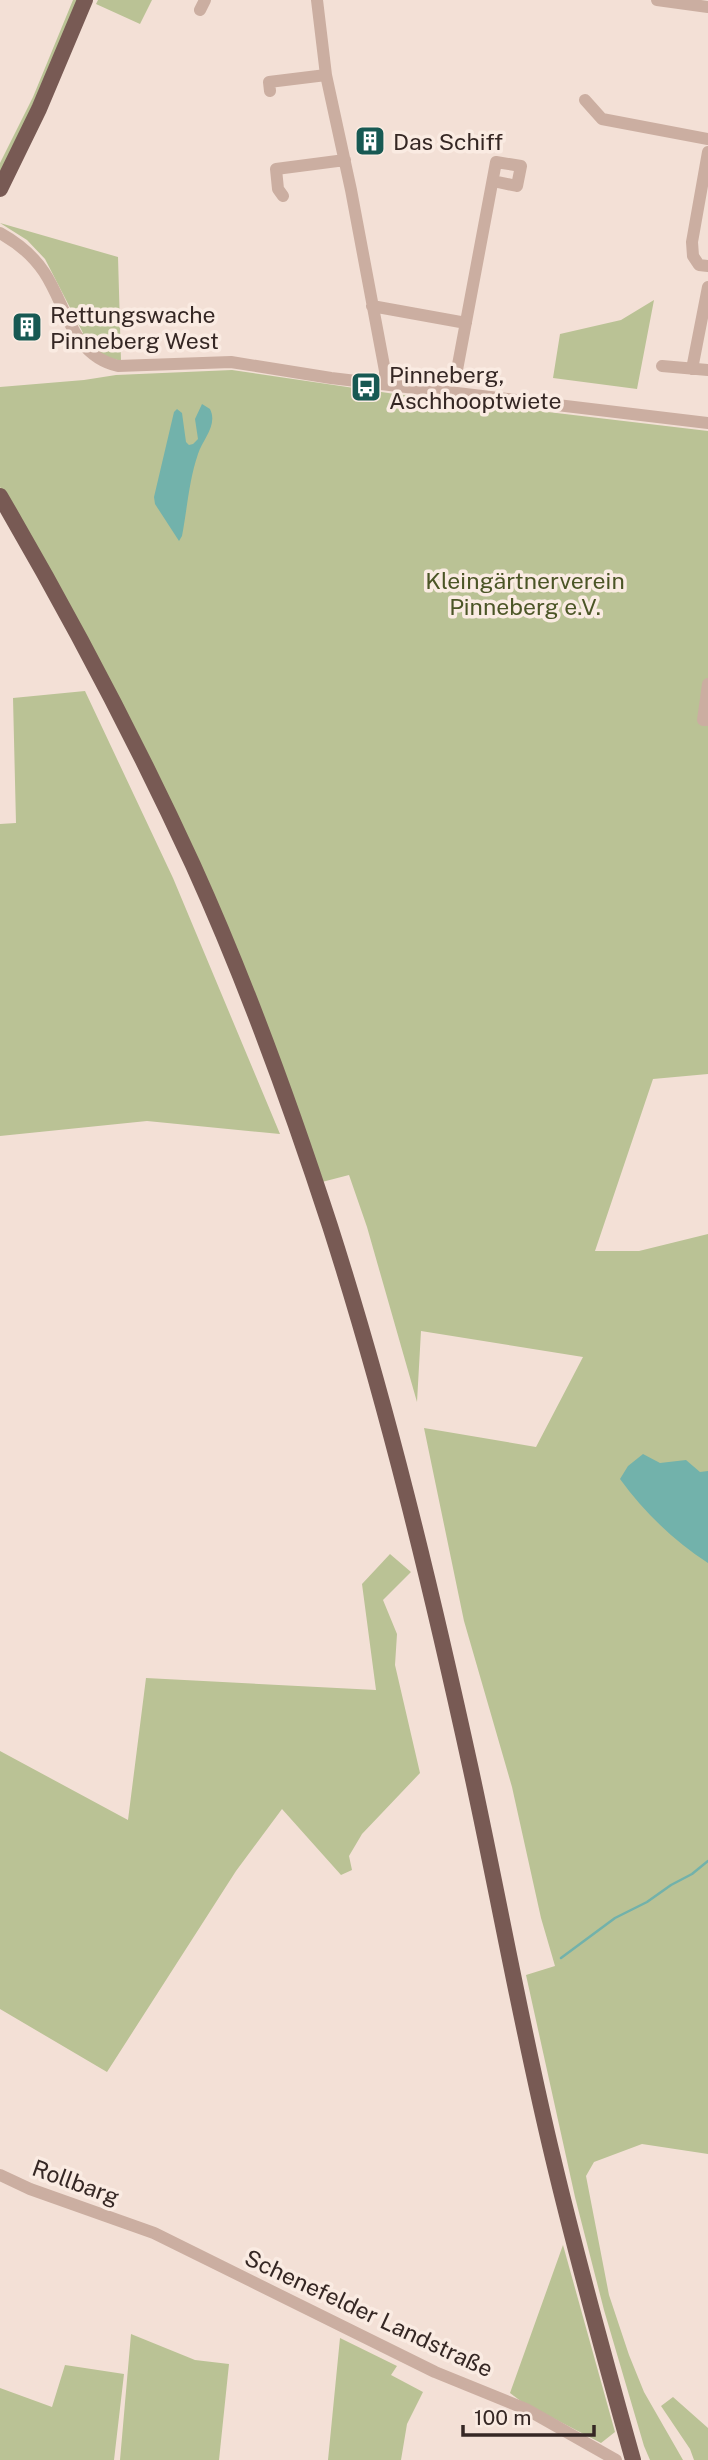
<svg xmlns="http://www.w3.org/2000/svg" width="708" height="2460" font-family="'Public Sans',sans-serif">
	<style>
		.green { fill: #bac295 }
		.water { fill: #72b2ab }
		.lines { fill: none; stroke-linecap: round; stroke-linejoin: round }
		.stream { stroke: #72b2ab; stroke-width: 2.5 }
		.minor { stroke: #cbaea1; stroke-width: 12 }
		.major { stroke: #785a54; stroke-width: 16 }
		.labels { text-anchor: middle; dominant-baseline: central; stroke-width: 7; stroke-linejoin: round; paint-order: stroke }
		.poi-label { font-size: 23px; fill: #352724; stroke: #faebe2; text-anchor: start }
		.park-label { font-size: 23px; fill: #4b5526; stroke: #faebe2 }
		.street-label { font-size: 23px; fill: #352724; stroke: #faebe2 }
	</style>
	<rect width="100%" height="100%" fill="#f3e0d6"/>
	<path class="green" d="M73 0H80L0 177V163L33 97Z
		M98 0H152L140 24 96 4Z
		M0 223 118 257 121 361 103 356 81 334 83 333 45 259 27 240Z
		M654 300 637 389 553 378 560 334 621 320Z
		M232 370 395 394 708 431V1074L653 1079 595 1251H639L708 1234V2154L642 2144 594 2162 586 2176 609 2295 629 2355 644 2392 683 2460H650L644 2446 604 2310 575 2197 526 1975 555 1966 541 1918 512 1787 464 1621 424 1428 536 1447 583 1357 421 1331 417 1402 367 1227 349 1175 322 1182 259 1006 43 560 0 487V387L84 380 116 375Z
		M85 691 173 878 280 1134 147 1121 0 1136V824L16 823 13 698Z
		M390 1554 411 1572 383 1600 397 1634 395 1665 420 1773 362 1834 349 1856 352 1870 341 1875 282 1809 236 1871 107 2072 0 2009V1751L128 1820 146 1678 376 1690 362 1584Z
		M563 2245 615 2432 601 2443 522 2402 510 2393Z
		M131 2334 195 2360 229 2364 219 2460H120Z
		M340 2338 397 2366 391 2375 423 2392 407 2424 401 2460H328Z
		M65 2365 124 2374 114 2460H0V2388L52 2407Z
		M673 2397 708 2428V2460H694L690 2449 661 2406Z"/>
	<path class="water" d="M202 404 210 409C218 425 203 439 198 454 189 480 187 510 182 536L179 541 155 504 154 497 174 412 177 409 182 413 186 442 189 445 193 444 198 439 195 419Z
		M643 1454 660 1463 686 1460 700 1472 708 1471V1563C674 1541 644 1512 620 1479L628 1466Z"/>
	<g class="lines">
		<path class="stream" d="M561 1958 615 1918 647 1902 671 1885 692 1874 708 1861"/>
		<path class="minor" d="M317 0 326 75 351 190 385 371V384
			M657 0 708 7
			M200 10 205 0
			M270 91 269 82 326 75
			M585 100 602 119 708 139
			M708 152 692 242 693 256 699 265 708 266
			M283 196 278 189 276 169 345 160
			M0 233C18 243 32 254 44 272 67 306 71 355 118 366L231 362 331 378 708 423
			M372 306 466 323
			M662 366 708 370
			M692 369 708 287
			M457 370 496 162 521 166 517 186 493 181
			M708 684 703 720H708
			M0 2175 30 2189 154 2233 435 2372 526 2409 616 2460"/>
		<path class="major" d="M0 189 39 109 85 0
			M0 496C70 616 135 739 193 865 246 982 290 1103 330 1226 387 1404 431 1587 471 1770 499 1899 522 2030 553 2158 577 2259 605 2360 633 2460"/>
	</g>
	<defs>
		<g id="building-square" transform="scale(1.575)"><rect x="-9" y="-9" width="18" height="18" rx="4" fill="#175953" stroke="#faebe2"/><path d="M-4-6H4V6H1V3H-1V6H-4ZM-2.5-4.3h1.7v1.8h-1.7ZM.8-4.3h1.7v1.8H.8ZM-2.5-1h1.7V.8h-1.7ZM.8-1h1.7V.8H.8Z" fill="#fff"/></g>
		<g id="bus-square" transform="scale(1.575)"><rect x="-9" y="-9" width="18" height="18" rx="4" fill="#175953" stroke="#faebe2"/><path d="M-5-6H5V4H4V6H2V4H-2V6H-4V4H-5ZM-3.5-4V0h7V-4ZM-3.5 1.2v1.5H-2V1.2ZM2 1.2v1.5H3.5V1.2Z" fill="#fff"/></g>
	</defs>
	<g fill-rule="evenodd">
		<use href="#building-square" x="370" y="141"/>
		<use href="#building-square" x="27" y="327"/>
		<use href="#bus-square" x="366" y="387"/>
	</g>
	<g class="labels">
		<g class="poi-label">
			<text x="393" y="141">Das Schiff</text>
			<text x="50" y="314">Rettungswache<tspan x="50" dy="26">Pinneberg West</tspan></text>
			<text x="389" y="374">Pinneberg,<tspan x="389" dy="26">Aschhooptwiete</tspan></text>
		</g>
		<g class="park-label">
			<text x="525" y="580">Kleingärtnerverein<tspan x="525" dy="26">Pinneberg e.V.</tspan></text>
		</g>
		<g class="street-label">
			<text transform="translate(76 2182) rotate(20)">Rollbarg</text>
			<text transform="translate(369 2313) rotate(25)">Schenefelder Landstraße</text>
		</g>
	</g>
	<path d="M463 2425v10h131v-10" fill="none" stroke="#352724" stroke-width="3.5"/>
	<text x="474" y="2425" font-size="21" fill="#352724" stroke="#faebe2" stroke-width="5" paint-order="stroke">100 m</text>
</svg>
